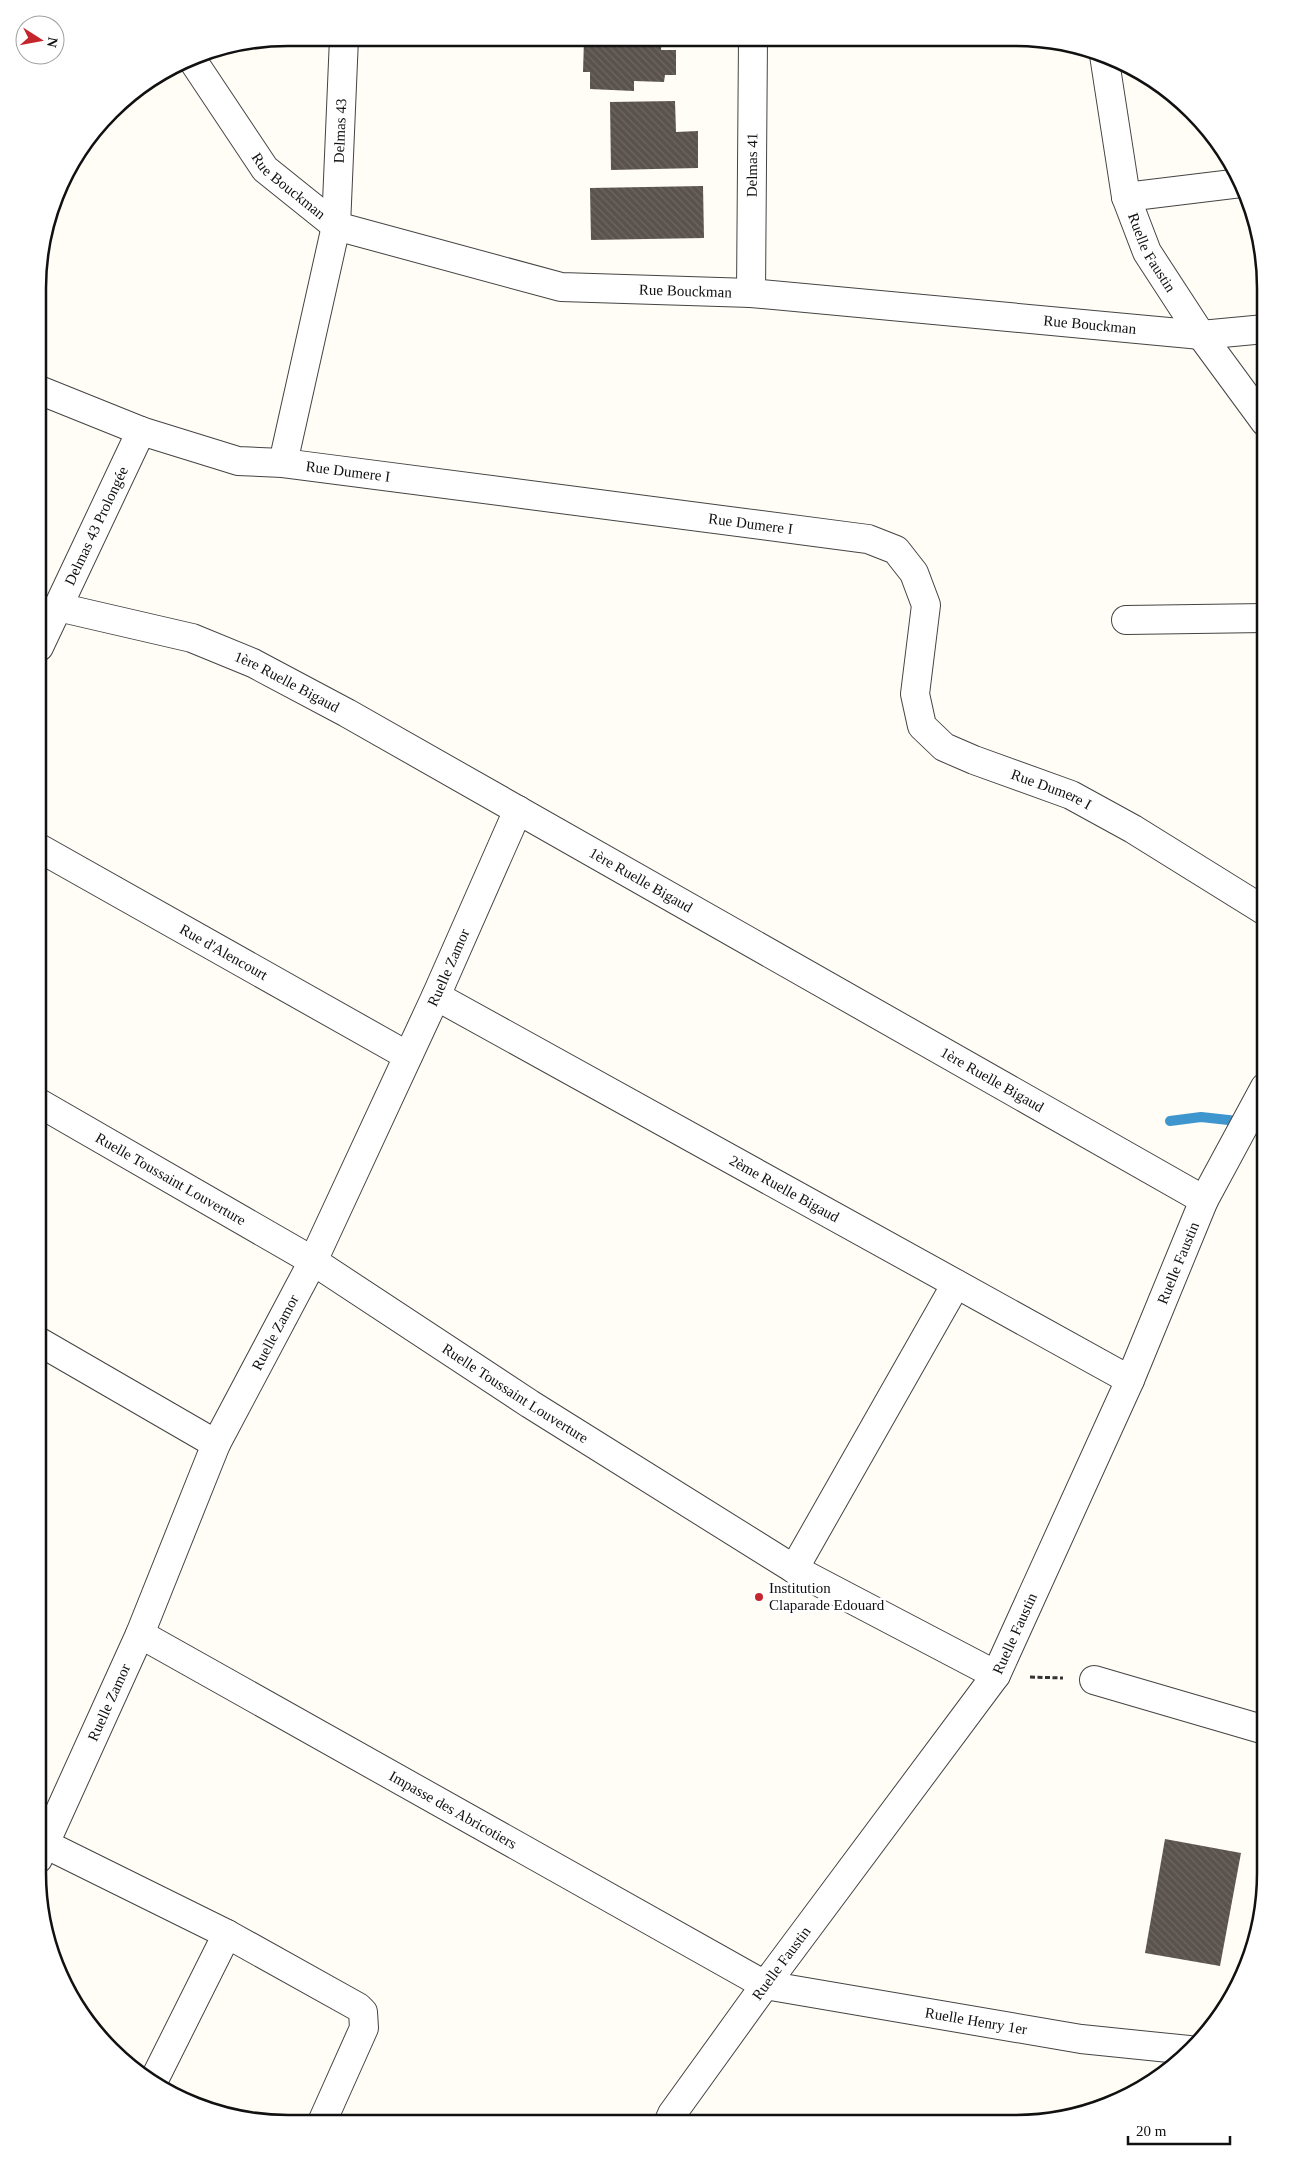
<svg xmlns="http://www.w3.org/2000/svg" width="1303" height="2161" font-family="Georgia,serif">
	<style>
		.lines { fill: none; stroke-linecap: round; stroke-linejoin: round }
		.stream { stroke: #3f96cf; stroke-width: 10 }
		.building { fill: url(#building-back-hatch) }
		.minor-casing { stroke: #444; stroke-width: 30 }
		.path { stroke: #333; stroke-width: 3; stroke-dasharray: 5 2.5; stroke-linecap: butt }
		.minor { stroke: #fff; stroke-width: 28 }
		.poi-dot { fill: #c4262e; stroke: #fff; stroke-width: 2 }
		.labels { text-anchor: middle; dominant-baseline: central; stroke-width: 5; stroke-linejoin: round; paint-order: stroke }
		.street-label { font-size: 15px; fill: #111; stroke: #fff }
		.poi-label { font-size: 15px; fill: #111; stroke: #fff; text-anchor: start }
		.rim { fill: none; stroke: #111; stroke-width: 2.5 }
	</style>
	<defs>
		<pattern id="building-back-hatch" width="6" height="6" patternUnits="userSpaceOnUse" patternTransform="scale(1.25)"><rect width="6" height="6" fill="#5a524d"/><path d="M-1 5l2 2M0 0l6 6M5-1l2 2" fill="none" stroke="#6d6662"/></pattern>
	</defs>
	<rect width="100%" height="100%" fill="#fffdf5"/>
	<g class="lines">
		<path class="stream" d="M1170 1121 1201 1117 1265 1124"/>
	</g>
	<path class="building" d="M590 38 662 39 661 50H676V75H665L664 82 634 81V91L590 89V72H583L584 40H590Z
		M675 101 676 132 698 131V168L611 170 610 102Z
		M703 186 704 238 591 240 590 188Z
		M1165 1839 1241 1853 1220 1966 1145 1953Z"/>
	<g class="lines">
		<g class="minor-casing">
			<g id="minor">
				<path id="s1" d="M1104 55 1126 197 1147 252 1201 335 1265 422"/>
				<path id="s2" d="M191 58 265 169 336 226 561 287 751 293 1201 335 1265 329"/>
				<path d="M1126 197 1241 183"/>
				<path id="s3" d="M751 293 753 39"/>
				<path id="s4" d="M39 390 141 431 238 461 283 463 868 539 896 550 914 573 926 605 915 694 922 726 944 747 974 760 1071 795 1133 829 1265 911"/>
				<path id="s5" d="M283 463 336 226 344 38"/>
				<path id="s6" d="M58 607 192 638 253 663 347 713 1204 1200"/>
				<path d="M1126 620 1265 618"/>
				<path id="s7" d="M39 647 141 431"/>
				<path id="s8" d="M39 848 408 1056"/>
				<path id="s9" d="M436 996 1130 1380"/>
				<path id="s10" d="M39 1103 313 1261 530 1404 794 1569 996 1675"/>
				<path d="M38 1341 216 1444"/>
				<path d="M794 1569 956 1284"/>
				<path id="s11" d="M140 1634 765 1985 1081 2039 1189 2050"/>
				<path d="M1094 1680 1265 1730"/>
				<path d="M45 1844 227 1934 153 2082"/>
				<path id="s12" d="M38 1859 140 1634 216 1444 313 1261 436 996 518 810"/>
				<path d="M227 1934 358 2007 363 2012 364 2028 322 2122"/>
				<path id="s13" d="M668 2123 672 2114 765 1985 996 1675 1130 1380 1204 1200 1265 1087"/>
			</g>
		</g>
		<path class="path" d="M1030 1677 1063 1678"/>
		<use href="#minor" class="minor"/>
	</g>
	<circle class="poi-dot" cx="759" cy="1597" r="5"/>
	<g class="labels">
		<g class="street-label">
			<text stroke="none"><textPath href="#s5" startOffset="338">Delmas 43</textPath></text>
			<text stroke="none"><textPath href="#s3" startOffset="128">Delmas 41</textPath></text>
			<text stroke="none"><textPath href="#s2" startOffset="162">Rue Bouckman</textPath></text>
			<text stroke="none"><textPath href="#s1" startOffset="205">Ruelle Faustin</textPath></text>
			<text stroke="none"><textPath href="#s2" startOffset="582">Rue Bouckman</textPath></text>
			<text stroke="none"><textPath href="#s2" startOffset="988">Rue Bouckman</textPath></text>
			<text stroke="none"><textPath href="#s4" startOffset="322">Rue Dumere I</textPath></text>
			<text stroke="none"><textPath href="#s4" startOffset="728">Rue Dumere I</textPath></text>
			<text stroke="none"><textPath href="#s7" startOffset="134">Delmas 43 Prolongée</textPath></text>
			<text stroke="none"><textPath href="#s6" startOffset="242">1ère Ruelle Bigaud</textPath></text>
			<text stroke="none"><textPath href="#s4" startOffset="1208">Rue Dumere I</textPath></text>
			<text stroke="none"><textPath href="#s6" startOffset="648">1ère Ruelle Bigaud</textPath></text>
			<text stroke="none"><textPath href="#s8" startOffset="212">Rue d'Alencourt</textPath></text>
			<text stroke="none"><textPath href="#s12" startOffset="982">Ruelle Zamor</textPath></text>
			<text stroke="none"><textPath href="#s6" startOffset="1052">1ère Ruelle Bigaud</textPath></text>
			<text stroke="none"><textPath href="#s10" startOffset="152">Ruelle Toussaint Louverture</textPath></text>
			<text stroke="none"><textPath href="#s9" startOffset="398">2ème Ruelle Bigaud</textPath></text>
			<text stroke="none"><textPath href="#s13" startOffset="1006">Ruelle Faustin</textPath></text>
			<text stroke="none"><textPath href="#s12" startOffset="578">Ruelle Zamor</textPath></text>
			<text stroke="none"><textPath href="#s10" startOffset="558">Ruelle Toussaint Louverture</textPath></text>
			<text stroke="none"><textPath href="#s13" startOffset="601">Ruelle Faustin</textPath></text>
			<text stroke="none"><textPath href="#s12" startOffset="172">Ruelle Zamor</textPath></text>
			<text stroke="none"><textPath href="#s11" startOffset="359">Impasse des Abricotiers</textPath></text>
			<text stroke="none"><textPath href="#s13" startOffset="196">Ruelle Faustin</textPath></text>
			<text stroke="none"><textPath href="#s11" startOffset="931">Ruelle Henry 1er</textPath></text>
		</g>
		<g class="poi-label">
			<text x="769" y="1588">Institution<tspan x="769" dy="17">Claparade Edouard</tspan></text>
		</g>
	</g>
	<path d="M0 0H1303V2161H0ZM288 46H1015A242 242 0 0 1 1257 288V1873A242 242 0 0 1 1015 2115H288A242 242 0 0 1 46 1873V288A242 242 0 0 1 288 46Z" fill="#fff" fill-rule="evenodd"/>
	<path class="rim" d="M288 46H1015A242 242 0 0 1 1257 288V1873A242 242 0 0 1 1015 2115H288A242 242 0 0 1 46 1873V288A242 242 0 0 1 288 46Z"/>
	<g transform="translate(40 40) rotate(101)"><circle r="24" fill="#ffffff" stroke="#a0a0a0"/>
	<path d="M0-4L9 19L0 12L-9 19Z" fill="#c4262e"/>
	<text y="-8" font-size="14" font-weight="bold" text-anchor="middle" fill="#111111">N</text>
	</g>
	<path d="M1128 2136v8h102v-8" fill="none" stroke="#111111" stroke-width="2.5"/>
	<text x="1136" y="2136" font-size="15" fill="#111111" stroke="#ffffff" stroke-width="4" paint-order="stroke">20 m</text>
</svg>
